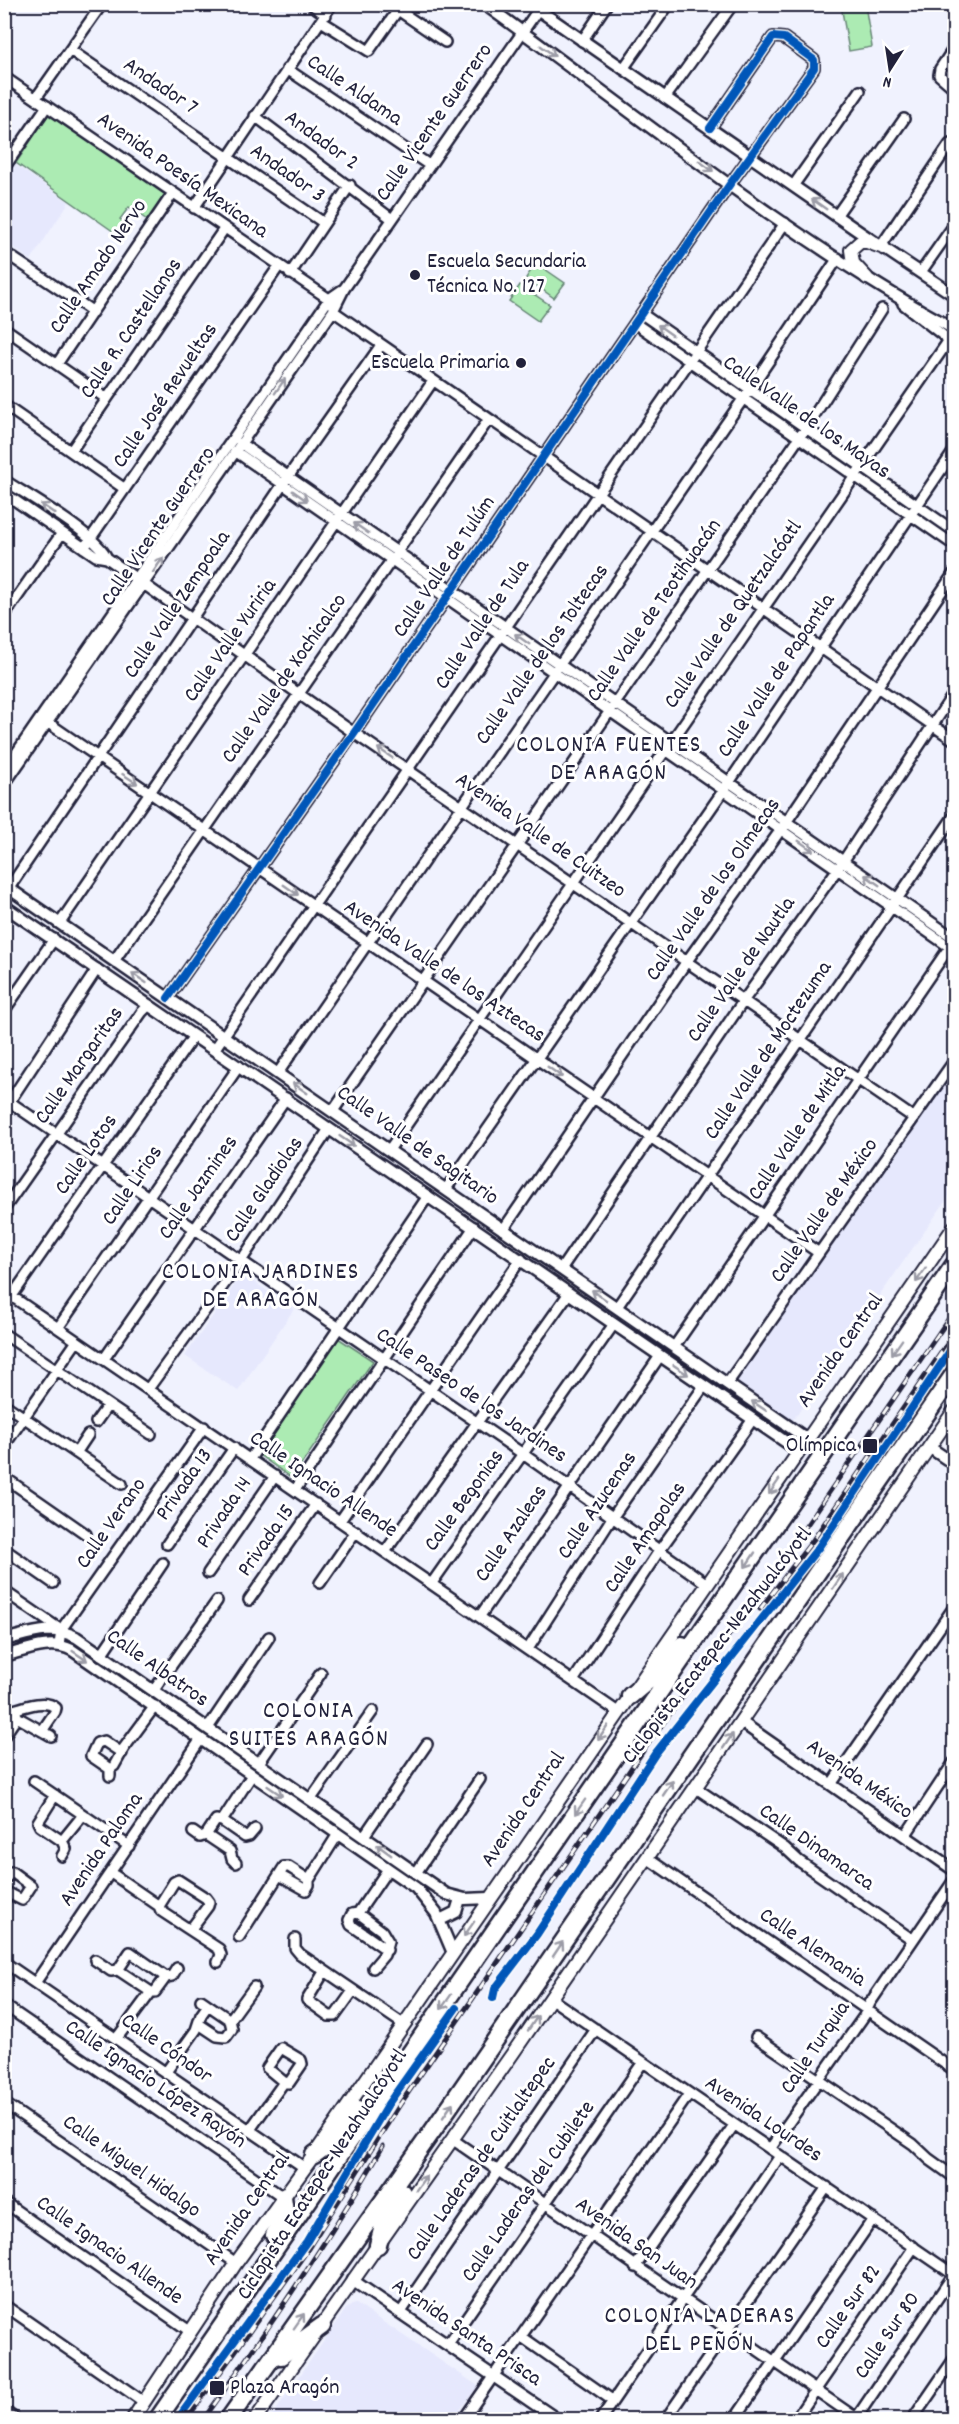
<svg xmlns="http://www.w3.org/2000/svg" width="959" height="2424" font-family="Dekko,sans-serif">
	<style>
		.built { fill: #e6e8fd }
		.green { fill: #acebb3; stroke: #678677; stroke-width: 1.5 }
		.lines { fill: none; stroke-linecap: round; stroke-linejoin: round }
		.minor-casing { stroke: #22223b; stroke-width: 14 }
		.tertiary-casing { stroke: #22223b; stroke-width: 15 }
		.secondary-casing { stroke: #22223b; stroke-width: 16 }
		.motorway-casing { stroke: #22223b; stroke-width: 21 }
		.minor { stroke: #fff; stroke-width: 9 }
		.tertiary { stroke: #fff; stroke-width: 10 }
		.secondary { stroke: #fff; stroke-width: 12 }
		.motorway { stroke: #fff; stroke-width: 16 }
		.rail-casing { stroke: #22223b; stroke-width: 5 }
		.rail { stroke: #fff; stroke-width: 3; stroke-dasharray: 9; stroke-linecap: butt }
		.cycleway-casing { stroke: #fff; stroke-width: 11 }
		.cycleway { stroke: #0057b8; stroke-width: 8 }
		.oneway { stroke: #9c9ca7 }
		.poi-dot { fill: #22223b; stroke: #fff; stroke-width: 2 }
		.labels { text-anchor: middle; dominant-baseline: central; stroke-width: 6; stroke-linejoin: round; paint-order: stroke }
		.street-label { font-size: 22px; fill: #22223b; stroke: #fff }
		.poi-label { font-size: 22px; fill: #22223b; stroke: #fff; text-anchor: start }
		.neighbourhood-label { font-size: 24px; letter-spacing: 1.5px; fill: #22223b; stroke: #fff }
	</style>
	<rect width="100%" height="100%" fill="#f0f2fe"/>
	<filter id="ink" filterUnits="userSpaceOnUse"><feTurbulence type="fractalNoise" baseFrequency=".0167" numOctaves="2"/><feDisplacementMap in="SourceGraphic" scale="12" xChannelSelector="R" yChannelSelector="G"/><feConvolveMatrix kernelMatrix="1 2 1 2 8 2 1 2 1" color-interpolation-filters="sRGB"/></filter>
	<g filter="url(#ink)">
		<path class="built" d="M14 164 69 202 31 260 5 242V178Z
			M954 1067V1189L791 1423 733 1384Z
			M242 1274 294 1309 238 1391 185 1356Z
			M355 2303 478 2386 453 2419H270L346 2309Z"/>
		<path class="green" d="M841 5H865L872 47 849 51Z
			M50 112 165 194 147 220 129 207 120 219 125 223 117 234 16 163Z
			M536 263 565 283 554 298 526 278Z
			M520 285 550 305 538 321 509 301Z
			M338 1338 373 1361 292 1478 259 1455Z"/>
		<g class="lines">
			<g class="minor-casing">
				<path id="minor" d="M311 4 326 15
					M321 21 369 51 398 10 445 42
					M582 41 607 4
					M954 48 940 69 939 75 954 88
					M70 50 324 223
					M287 69 429 165
					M623 69 669 4
					M4 77 329 299 330 303
					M36 98 102 4
					M665 98 733 4
					M255 116 392 219
					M4 168 47 106
					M793 186 860 91
					M194 208 332 4
					M836 216 904 119
					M881 246 950 144
					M4 252 92 311
					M921 272 954 225
					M290 274 350 185
					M903 304 954 344
					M333 311 954 740
					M642 314 954 531
					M636 324 954 545
					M4 328 107 399
					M57 364 173 193
					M4 405 125 489
					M240 443 954 938
					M71 451 224 229
					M235 451 954 950
					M4 480C30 497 96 534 107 558
					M4 493 96 556 107 558 354 733 914 1118
					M84 548 279 266
					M4 616 62 533
					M47 722 819 1253
					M4 771 329 299 342 290
					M4 785 333 311 344 289 542 4
					M9 888 283 484 381 345
					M60 923 433 381
					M114 961 489 419
					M168 998 354 733 730 184 814 68V60L784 38 773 37 710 128
					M4 1011 54 939
					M214 1050 785 223
					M278 1073 754 383 838 258
					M4 1098 523 1454 707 1584
					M4 1110 97 969
					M333 1111 810 422 882 309
					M389 1150 949 340
					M446 1189 730 781 954 451
					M4 1209 142 1012 149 1005
					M503 1230 687 961 787 821 954 573
					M561 1269 744 1000 844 860 954 693
					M4 1291 618 1712
					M12 1296 193 1037
					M617 1307 954 816
					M58 1328 239 1066
					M4 1334 151 1434
					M674 1347 953 942
					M104 1359 286 1098
					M727 1384 954 1061
					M148 1389 241 1261 329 1129
					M4 1404 122 1484
					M96 1422 108 1405
					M4 1446 77 1341
					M76 1453 88 1435
					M250 1459 428 1196
					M4 1477 86 1534
					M295 1490 474 1227
					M340 1521 521 1259
					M167 1544 234 1448
					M4 1549 53 1583
					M385 1552 569 1293
					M208 1573 275 1476
					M320 1583 356 1531
					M432 1583 614 1324
					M4 1591 61 1630
					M249 1600 316 1504
					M480 1616 660 1356
					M59 1645 61 1630 204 1427
					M528 1649 612 1518 704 1386
					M101 1655 163 1563
					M573 1681 659 1551 753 1419
					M154 1690 217 1601
					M4 1713C19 1709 44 1697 56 1708L55 1712 42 1731
					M17 1717 51 1736
					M208 1728 269 1637
					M4 1736 17 1717 16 1712
					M259 1763 321 1673
					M110 1769 91 1756 97 1743 104 1741 122 1753
					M110 1776V1769L114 1766 124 1748 155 1706
					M34 1781 129 1846
					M832 1783 954 1607
					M696 1788 785 1848 799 1861 913 1940
					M55 1795 38 1822 40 1826 62 1841 66 1849 62 1856
					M311 1799 373 1711
					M222 1821 245 1837 249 1836 255 1829
					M193 1832 200 1837 206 1835 230 1851
					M206 1835 216 1820 222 1821 252 1775
					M364 1836 427 1744
					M905 1836 954 1762
					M62 1841 83 1815
					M230 1851 232 1859 236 1863
					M647 1858 954 2070
					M111 1873 159 1906 161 1911 219 1949 221 1955 218 1962
					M416 1873 480 1779
					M279 1875 306 1890 309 1885V1880L338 1834
					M4 1880 12 1872 31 1886 22 1900 4 1891
					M159 1906 174 1882 178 1880 206 1898 209 1902 208 1906 190 1930
					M358 1913 382 1931 388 1941 384 1955 373 1968
					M239 1937 284 1867H289L309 1880
					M295 1939V1948L300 1954 403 2024
					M387 1950 351 1925 349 1920 352 1914 358 1913 388 1869
					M130 1952 166 1977 172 1976 177 1968
					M95 1960 111 1971 118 1970 151 1992
					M4 1962 305 2168
					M118 1970 130 1952
					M324 1972 307 2000 329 2016H335L353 1991
					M35 1983 201 1739
					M550 1998 954 2275
					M4 2005 283 2197
					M230 2020 254 1987
					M199 2024 217 2036 226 2037 232 2029 230 2020 201 2000
					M756 2037 913 2144 929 2159 954 2177
					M117 2038 151 1992H155L166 1977
					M166 2072 196 2030 201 2015 208 2005
					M4 2103 236 2263
					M249 2131 284 2082 289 2083 302 2064 301 2060 281 2048 267 2068 284 2082
					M452 2139 859 2420
					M770 2149 864 2016 870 2003 954 1880
					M4 2202 191 2332
					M635 2267 734 2125
					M4 2305 144 2402
					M401 2312 596 2029
					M522 2337 612 2400
					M448 2344 643 2062
					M463 2420 689 2094
					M600 2420 780 2156
					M665 2420 827 2187
					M734 2420 873 2219
					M795 2420 914 2247
					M855 2420 954 2274
					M912 2420 954 2359"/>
			</g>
			<g class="tertiary-casing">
				<path id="tertiary" d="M484 4C638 115 788 239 954 329
					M530 4 861 233 954 295
					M4 885 807 1439
					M4 906 799 1451
					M929 1447 954 1464
					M4 1640C29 1634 52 1624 76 1637L446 1894 465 1899 490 1898
					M4 1656C27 1650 50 1639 72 1650L416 1888 436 1913 453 1953
					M741 1722 954 1870
					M440 1920 456 1912 460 1899
					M352 2280 558 2420
					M4 2411 16 2420"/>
			</g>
			<g class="secondary-casing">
				<path id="secondary" d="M867 278 853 263 851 250 860 242H867L884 248
					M132 2420 236 2263 314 2155 954 1227
					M255 2420 513 2053 954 1411"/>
			</g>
			<g class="motorway-casing">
				<path id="motorway" d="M630 1696 655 1675 682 1645
					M314 2155 333 2141 358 2110
					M274 2235 285 2211 283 2197
					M378 2245 384 2222 402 2192
					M281 2356 322 2326
					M157 2420 954 1265
					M228 2420 434 2129 954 1374"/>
			</g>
			<use href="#minor" class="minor"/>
			<use href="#tertiary" class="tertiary"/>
			<use href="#secondary" class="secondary"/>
			<use href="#motorway" class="motorway"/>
			<g class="rail-casing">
				<path id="rail" d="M760 1609 813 1540 954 1334
					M186 2420 304 2255 401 2103 654 1735 755 1600 954 1311
					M203 2420C267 2331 328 2242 383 2146"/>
			</g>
			<use href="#rail" class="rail"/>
			<g class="cycleway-casing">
				<path id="cycleway" d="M168 998 354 733 730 184 814 68V60L784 38 773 37 710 128
					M493 1998 495 1989 537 1934 655 1754 818 1548 954 1345
					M177 2420 307 2241 388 2104 456 2008"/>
			</g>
			<use href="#cycleway" class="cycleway"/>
		</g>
		<defs><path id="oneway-shaft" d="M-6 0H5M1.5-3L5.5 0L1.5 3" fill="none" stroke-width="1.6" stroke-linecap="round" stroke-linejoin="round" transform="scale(1.5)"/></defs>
		<g class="oneway">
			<use href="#oneway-shaft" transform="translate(548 51) rotate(36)"/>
			<use href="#oneway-shaft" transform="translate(706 166) rotate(36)"/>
			<use href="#oneway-shaft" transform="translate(819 204) rotate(-145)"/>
			<use href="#oneway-shaft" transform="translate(665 330) rotate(-145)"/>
			<use href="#oneway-shaft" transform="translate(280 386) rotate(-55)"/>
			<use href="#oneway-shaft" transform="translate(300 496) rotate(35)"/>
			<use href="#oneway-shaft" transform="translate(48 509) rotate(-146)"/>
			<use href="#oneway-shaft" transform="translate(361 528) rotate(-145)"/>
			<use href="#oneway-shaft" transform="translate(158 565) rotate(-56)"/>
			<use href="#oneway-shaft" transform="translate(522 639) rotate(-145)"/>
			<use href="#oneway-shaft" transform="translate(385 753) rotate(-146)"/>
			<use href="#oneway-shaft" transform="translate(130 779) rotate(33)"/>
			<use href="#oneway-shaft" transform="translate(806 846) rotate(35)"/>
			<use href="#oneway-shaft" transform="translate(872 880) rotate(-145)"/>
			<use href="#oneway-shaft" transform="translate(291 890) rotate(35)"/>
			<use href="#oneway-shaft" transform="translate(139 978) rotate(-146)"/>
			<use href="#oneway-shaft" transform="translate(555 1072) rotate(35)"/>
			<use href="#oneway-shaft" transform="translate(300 1088) rotate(-145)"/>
			<use href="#oneway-shaft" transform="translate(347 1141) rotate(34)"/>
			<use href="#oneway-shaft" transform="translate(921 1275) rotate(125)"/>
			<use href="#oneway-shaft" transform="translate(599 1295) rotate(-145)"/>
			<use href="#oneway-shaft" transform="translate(897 1347) rotate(125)"/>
			<use href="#oneway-shaft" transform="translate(681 1370) rotate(34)"/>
			<use href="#oneway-shaft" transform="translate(759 1406) rotate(-146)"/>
			<use href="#oneway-shaft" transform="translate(774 1487) rotate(125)"/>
			<use href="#oneway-shaft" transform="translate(750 1560) rotate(124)"/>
			<use href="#oneway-shaft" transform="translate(838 1581) rotate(-56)"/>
			<use href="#oneway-shaft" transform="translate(80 1656) rotate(34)"/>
			<use href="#oneway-shaft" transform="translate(603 1733) rotate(124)"/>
			<use href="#oneway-shaft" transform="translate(728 1741) rotate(-56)"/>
			<use href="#oneway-shaft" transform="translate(668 1788) rotate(-56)"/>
			<use href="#oneway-shaft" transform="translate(275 1791) rotate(34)"/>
			<use href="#oneway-shaft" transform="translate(580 1807) rotate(125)"/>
			<use href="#oneway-shaft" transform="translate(384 1850) rotate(-144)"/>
			<use href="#oneway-shaft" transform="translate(469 1929) rotate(125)"/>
			<use href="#oneway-shaft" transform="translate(558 1949) rotate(-56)"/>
			<use href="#oneway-shaft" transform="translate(446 2002) rotate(125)"/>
			<use href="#oneway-shaft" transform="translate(533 2023) rotate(-56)"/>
			<use href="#oneway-shaft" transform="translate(448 2110) rotate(-56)"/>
			<use href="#oneway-shaft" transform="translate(421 2183) rotate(-55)"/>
			<use href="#oneway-shaft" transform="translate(299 2321) rotate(-55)"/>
		</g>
	</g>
	<g class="poi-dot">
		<circle cx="415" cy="275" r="6"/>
		<circle cx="521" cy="363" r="6"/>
		<rect x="862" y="1438" width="16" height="16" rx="3"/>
		<rect x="209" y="2380" width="16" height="16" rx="3"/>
	</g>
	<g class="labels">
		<g class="street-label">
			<text transform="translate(160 87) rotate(34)">Andador 7</text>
			<text transform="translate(354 91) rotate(34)">Calle Aldama</text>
			<text transform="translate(435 123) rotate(-55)">Calle Vicente Guerrero</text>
			<text transform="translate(321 141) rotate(36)">Andador 2</text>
			<text transform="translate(287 174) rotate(35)">Andador 3</text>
			<text transform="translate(182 176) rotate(35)">Avenida Poesía Mexicana</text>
			<text transform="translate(99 267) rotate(-56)">Calle Amado Nervo</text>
			<text transform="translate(132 329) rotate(-56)">Calle R. Castellanos</text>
			<text transform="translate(166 396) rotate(-56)">Calle José Revueltas</text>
			<text transform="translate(806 418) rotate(35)">Calle Valle de los Mayas</text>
			<text transform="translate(159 527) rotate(-56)">Calle Vicente Guerrero</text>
			<text transform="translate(445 567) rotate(-56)">Calle Valle de Tulúm</text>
			<text transform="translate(178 605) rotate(-56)">Calle Valle Zempoala</text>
			<text transform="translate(655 611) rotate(-55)">Calle Valle de Teotihuacán</text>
			<text transform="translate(734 615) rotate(-55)">Calle Valle de Quetzalcóatl</text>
			<text transform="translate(483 625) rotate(-56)">Calle Valle de Tula</text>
			<text transform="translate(231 641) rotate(-55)">Calle Valle Yuriria</text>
			<text transform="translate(543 655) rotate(-55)">Calle Valle de los Toltecas</text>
			<text transform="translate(777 676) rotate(-56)">Calle Valle de Papantla</text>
			<text transform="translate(285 679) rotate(-55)">Calle Valle de Xochicalco</text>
			<text transform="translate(540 836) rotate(35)">Avenida Valle de Cuitzeo</text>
			<text transform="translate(714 890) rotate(-55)">Calle Valle de los Olmecas</text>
			<text transform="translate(742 970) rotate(-55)">Calle Valle de Nautla</text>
			<text transform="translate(444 972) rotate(34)">Avenida Valle de los Aztecas</text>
			<text transform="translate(769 1051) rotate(-56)">Calle Valle de Moctezuma</text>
			<text transform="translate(80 1066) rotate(-55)">Calle Margaritas</text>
			<text transform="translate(798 1133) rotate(-56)">Calle Valle de Mitla</text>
			<text transform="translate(417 1146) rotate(35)">Calle Valle de Sagitario</text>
			<text transform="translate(87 1155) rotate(-55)">Calle Lotos</text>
			<text transform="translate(133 1186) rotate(-56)">Calle Lirios</text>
			<text transform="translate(199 1188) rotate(-55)">Calle Jazmines</text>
			<text transform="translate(265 1190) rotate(-56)">Calle Gladiolas</text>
			<text transform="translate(825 1211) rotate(-55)">Calle Valle de México</text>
			<text transform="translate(841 1351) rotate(-55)">Avenida Central</text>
			<text transform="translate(471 1396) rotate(34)">Calle Paseo de los Jardines</text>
			<text transform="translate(185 1485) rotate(-55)">Privada 13</text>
			<text transform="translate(323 1485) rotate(34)">Calle Ignacio Allende</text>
			<text transform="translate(465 1501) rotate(-54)">Calle Begonias</text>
			<text transform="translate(598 1506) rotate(-56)">Calle Azucenas</text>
			<text transform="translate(225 1513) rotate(-56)">Privada 14</text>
			<text transform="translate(112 1524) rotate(-55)">Calle Verano</text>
			<text transform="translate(512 1534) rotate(-56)">Calle Azaleas</text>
			<text transform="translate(646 1538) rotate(-56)">Calle Amapolas</text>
			<text transform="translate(267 1541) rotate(-55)">Privada 15</text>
			<text transform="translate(718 1646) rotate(-52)">Ciclopista Ecatepec-Nezahualcóyotl</text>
			<text transform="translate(157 1669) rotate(35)">Calle Albatros</text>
			<text transform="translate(859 1780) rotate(35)">Avenida México</text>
			<text transform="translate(524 1810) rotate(-56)">Avenida Central</text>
			<text transform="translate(816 1848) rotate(35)">Calle Dinamarca</text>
			<text transform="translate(102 1850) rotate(-56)">Avenida Paloma</text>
			<text transform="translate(812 1948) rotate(34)">Calle Alemania</text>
			<text transform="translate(816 2048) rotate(-56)">Calle Turquia</text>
			<text transform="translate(166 2049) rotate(35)">Calle Cóndor</text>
			<text transform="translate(155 2085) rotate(34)">Calle Ignacio López Rayón</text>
			<text transform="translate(763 2120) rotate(34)">Avenida Lourdes</text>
			<text transform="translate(482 2159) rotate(-55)">Calle Laderas de Cuitlaltepec</text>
			<text transform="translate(131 2167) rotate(35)">Calle Miguel Hidalgo</text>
			<text transform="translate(323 2175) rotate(-57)">Ciclopista Ecatepec-Nezahualcóyotl</text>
			<text transform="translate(529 2192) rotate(-55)">Calle Laderas del Cubilete</text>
			<text transform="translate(248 2209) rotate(-55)">Avenida Central</text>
			<text transform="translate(636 2244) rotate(35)">Avenida San Juan</text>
			<text transform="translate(109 2251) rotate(35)">Calle Ignacio Allende</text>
			<text transform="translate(849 2307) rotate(-55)">Calle Sur 82</text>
			<text transform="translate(466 2333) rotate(34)">Avenida Santa Prisca</text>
			<text transform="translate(888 2336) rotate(-56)">Calle Sur 80</text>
		</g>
		<g class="poi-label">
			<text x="427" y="262">Escuela Secundaria<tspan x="427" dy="25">Técnica No. 127</tspan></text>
			<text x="509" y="363" text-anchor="end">Escuela Primaria</text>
			<text x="856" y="1446" text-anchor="end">Olímpica</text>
			<text x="230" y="2388">Plaza Aragón</text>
		</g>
		<g class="neighbourhood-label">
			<text x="609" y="746">COLONIA FUENTES<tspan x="609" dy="28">DE ARAGÓN</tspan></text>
			<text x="261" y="1273">COLONIA JARDINES<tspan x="261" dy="28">DE ARAGÓN</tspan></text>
			<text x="309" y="1712">COLONIA<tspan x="309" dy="28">SUITES ARAGÓN</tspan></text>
			<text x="700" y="2317">COLONIA LADERAS<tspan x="700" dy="28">DEL PEÑÓN</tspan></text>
		</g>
	</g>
	<rect width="959" height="2424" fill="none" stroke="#fff" stroke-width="24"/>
	<rect x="12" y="12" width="935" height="2400" fill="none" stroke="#22223b" stroke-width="2" filter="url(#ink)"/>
	<g transform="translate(890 69) rotate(192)" stroke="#ffffff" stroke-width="4.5" paint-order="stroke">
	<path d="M0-4.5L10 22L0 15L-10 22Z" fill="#22223b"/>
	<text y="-9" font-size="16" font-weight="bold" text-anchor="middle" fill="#22223b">N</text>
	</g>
</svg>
